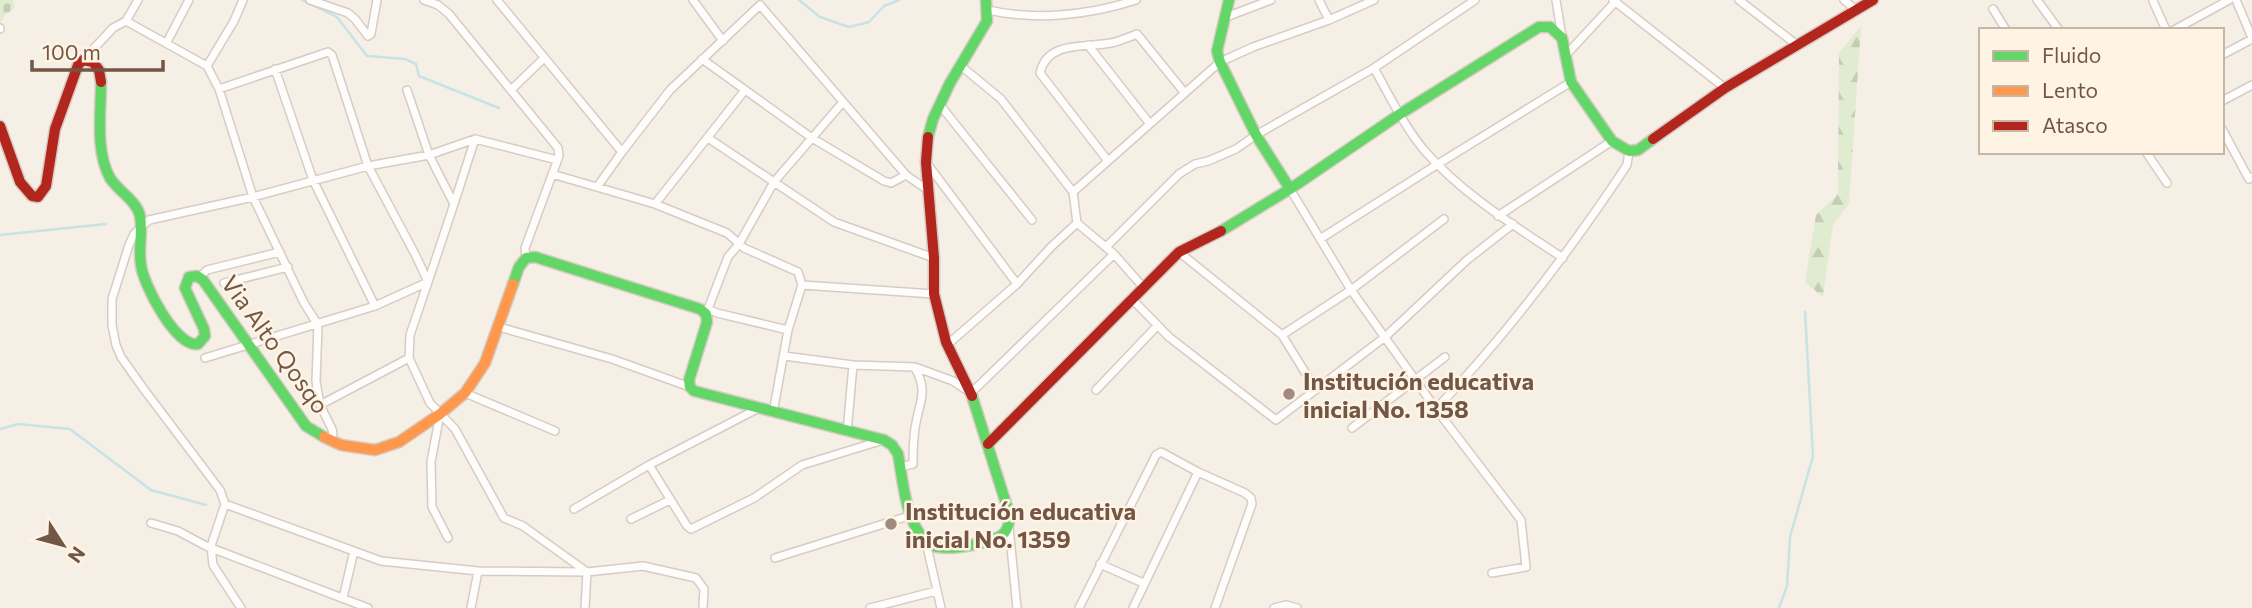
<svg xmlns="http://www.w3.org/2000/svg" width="2252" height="608" font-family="Commissioner,sans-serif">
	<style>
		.forest { fill: url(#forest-firs) }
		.cemetery { fill: url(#cemetery-stones) }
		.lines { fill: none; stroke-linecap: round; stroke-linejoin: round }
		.stream { stroke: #c7e3e5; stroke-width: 2.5 }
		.street-casing { stroke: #d6ccc3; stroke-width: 10 }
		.fast-casing { stroke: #d5cbc2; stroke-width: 13 }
		.slow-casing { stroke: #d5cbc2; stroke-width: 13 }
		.jam-casing { stroke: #d5cbc2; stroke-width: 13 }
		.street { stroke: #fefdfb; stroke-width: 7 }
		.fast { stroke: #63d668; stroke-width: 10 }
		.slow { stroke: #ff974d; stroke-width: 10 }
		.jam { stroke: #b3261e; stroke-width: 10 }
		.poi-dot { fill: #a08c7e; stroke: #fff4e4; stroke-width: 2.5 }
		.labels { text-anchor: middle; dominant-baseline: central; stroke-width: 5; stroke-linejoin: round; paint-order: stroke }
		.street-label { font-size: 24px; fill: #725646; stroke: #fff4e4 }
		.poi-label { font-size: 24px; font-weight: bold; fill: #725646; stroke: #fff4e4; text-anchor: start }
	</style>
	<defs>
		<pattern id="forest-firs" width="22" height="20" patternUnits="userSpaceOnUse" patternTransform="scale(1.75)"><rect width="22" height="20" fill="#e0eccf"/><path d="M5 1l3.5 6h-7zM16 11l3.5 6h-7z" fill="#c4ccb3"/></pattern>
		<pattern id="cemetery-stones" width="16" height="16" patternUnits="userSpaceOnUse" patternTransform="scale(1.75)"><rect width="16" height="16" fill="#e0eccf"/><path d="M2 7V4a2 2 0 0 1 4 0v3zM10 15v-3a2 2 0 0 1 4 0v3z" fill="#c4ccb3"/></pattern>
	</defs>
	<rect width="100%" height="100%" fill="#f5efe5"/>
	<path class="forest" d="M1861 26 1849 203 1833 225 1823 297 1805 282 1816 215 1838 194 1839 53Z"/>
	<path class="cemetery" d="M0 0H13L15 8 5 15 0 23Z"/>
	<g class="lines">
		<path class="stream" d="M302 0 337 17 367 56 405 59 416 64 419 76 499 108
			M799 0 820 17 849 27 869 22 884 6 899 0
			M0 235 106 224
			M0 429 18 424 70 429 151 490 206 505
			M1779 608 1787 586 1790 537 1813 456 1805 312"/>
		<g class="street-casing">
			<path id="street" d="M310 0 348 13 355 19 368 36 371 34 377 0
				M424 0 438 5 449 14 558 148 559 156 525 248 526 258
				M497 0 622 152 670 90 760 5 906 175 929 191
				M693 0 723 41
				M1319 0 1329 20
				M1556 0 1562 37
				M1613 0 1725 88
				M1739 0 1797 45
				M1844 0 1856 10
				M2037 0 2059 30
				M2236 0 2252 38
				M2153 1 2166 30
				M1993 9 2006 30
				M988 10C1035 21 1090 15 1136 0
				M1226 17 1271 0
				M126 21 207 66 219 89 253 197 304 303 318 325 316 381 320 405 332 429 333 434 329 440
				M0 29V28
				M2174 30 2229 0
				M167 42 189 0
				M1088 45 1150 124
				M2222 55 2252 39
				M1565 56 1616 1
				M702 59 812 138 884 181 891 183 906 175
				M83 60 113 28 126 21 138 0
				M207 66 234 21 243 0
				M961 66 1001 99 1073 192
				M1374 68C1389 95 1404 126 1424 150 1463 195 1515 226 1563 258
				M275 69 313 180 375 306
				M219 89 328 52 332 55 368 166 416 256 428 282 410 335 409 358 430 403 455 429 504 518 523 526 587 572 585 608
				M511 90 543 59
				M2222 101 2252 85
				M940 105 1032 220
				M2222 129 2249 179 2252 177
				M708 138 834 222 934 258
				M2146 152 2167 183
				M1108 161 1040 73C1047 40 1086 48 1111 43 1120 41 1129 37 1137 34L1184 92
				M926 162 1017 284
				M552 174 655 204 727 233 744 248 798 272 802 285 788 330 773 413
				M597 187 622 152
				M1290 189 1351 290 1436 409 1521 520 1526 567 1492 573
				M454 204 475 139 557 160
				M655 204 745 90
				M1498 216 1612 141
				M1077 223 1114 254 1143 287
				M1320 239 1438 164 1571 82
				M1106 247 1179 174 1195 164 1208 161 1236 149 1256 135 1374 68 1475 0
				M1179 252 1282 335 1316 390
				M200 277 207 270 280 252
				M224 283 288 267
				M802 285 934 294
				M1131 298 1169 337 1276 420 1385 337 1467 260 1513 224
				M708 309 717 313 788 330
				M706 314 728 257 739 244 774 182 843 102
				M499 327 612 359 690 387
				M1282 335 1351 290 1444 219
				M947 345 1017 284 1051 247 1077 223 1073 192 1220 62 1253 47 1329 20 1374 0
				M784 356 853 365 915 367 953 381 971 393 1114 254
				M205 358 375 306 428 282 454 204 429 155 407 90
				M1096 390 1157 326
				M465 393 555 431
				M320 405 409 358
				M1436 409C1507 334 1570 251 1627 165L1629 151
				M440 414 431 462 432 507 448 538
				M1352 428 1445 357
				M847 432 853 365
				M649 465 687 526 691 529 754 498 802 465 880 441
				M901 467 913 464C913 451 913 436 916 423 920 400 928 391 915 368
				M1198 472 1245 493 1251 498 1252 504 1215 608
				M225 504 381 561 478 571 587 572 643 566 696 578 704 589 703 608
				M574 509 649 465 757 409
				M631 519 670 500
				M151 523 178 531 206 546 368 608
				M1009 527 1017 608
				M926 542 941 608
				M775 558 912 515
				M1100 564 1143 583
				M343 598 354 551
				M241 608 213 565 211 546 225 504 220 490 143 388 121 357 116 345 112 325V299L129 245 134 234 149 220 253 197 368 166 429 155 475 139
				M471 608 478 571
				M870 608 936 591
				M1079 608 1156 455 1161 452 1198 472 1133 608
				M1274 608 1286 605 1297 608"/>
		</g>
		<g class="fast-casing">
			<path id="fast" d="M1229 0 1217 51 1220 62 1256 135 1290 189
				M101 82C101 112 95 151 110 178 118 191 137 201 140 216 143 232 138 249 141 265 143 284 176 348 198 344L205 336 204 329 185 288 189 277 197 276 203 280 306 426 324 437
				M928 137 933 119 950 83 987 21 986 0
				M1221 231 1290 189 1400 114 1539 27H1550L1562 38 1571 82 1612 141 1629 151 1638 150 1653 139
				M513 284 519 267 526 258 535 257 700 309 706 314 707 322 689 380 690 387 694 391 884 440 892 445 898 454C903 481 905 517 923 538 927 543 931 546 937 547 950 550 997 543 1005 532 1009 527 1009 521 1010 516L972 396"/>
		</g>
		<g class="slow-casing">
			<path id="slow" d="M324 437 341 445 375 450 399 442 440 414 465 393 485 363 513 284"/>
		</g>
		<g class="jam-casing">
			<path id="jam" d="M0 126 20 182 32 196 38 197 46 186 55 129 78 65 83 60 93 62 99 70 101 82
				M928 137 926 162 934 258V294L946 342 972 396
				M1653 139 1725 88 1873 0
				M988 444 1179 252 1221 231"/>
		</g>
		<use href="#street" class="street"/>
		<use href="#fast" class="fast"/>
		<use href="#slow" class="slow"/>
		<use href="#jam" class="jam"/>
	</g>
	<g class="poi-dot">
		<circle cx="1289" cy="394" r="7"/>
		<circle cx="891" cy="524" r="7"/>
	</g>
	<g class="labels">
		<g class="street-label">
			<text transform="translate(276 344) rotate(54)">Via Alto Qosqo</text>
		</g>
		<g class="poi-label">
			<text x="1303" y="380">Institución educativa<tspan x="1303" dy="28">inicial No. 1358</tspan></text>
			<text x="905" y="510">Institución educativa<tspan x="905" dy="28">inicial No. 1359</tspan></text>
		</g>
	</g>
	<rect x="1979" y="28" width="245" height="126" fill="#fff4e4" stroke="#c7b5a5" stroke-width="2"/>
	<rect x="1993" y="51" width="35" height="10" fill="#63d668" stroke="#c7b5a5" stroke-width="2"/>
	<text x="2042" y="63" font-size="21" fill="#725646">Fluido</text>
	<rect x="1993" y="86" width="35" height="10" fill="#ff974d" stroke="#c7b5a5" stroke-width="2"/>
	<text x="2042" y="98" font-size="21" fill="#725646">Lento</text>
	<rect x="1993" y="121" width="35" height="10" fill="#b3261e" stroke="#c7b5a5" stroke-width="2"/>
	<text x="2042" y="133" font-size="21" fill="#725646">Atasco</text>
	<g transform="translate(63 545) rotate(126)" stroke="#fff4e4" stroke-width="5" paint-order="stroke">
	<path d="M0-5L12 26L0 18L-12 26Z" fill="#725646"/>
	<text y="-10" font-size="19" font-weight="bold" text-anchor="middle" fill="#725646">N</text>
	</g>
	<path d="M32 60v10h131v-10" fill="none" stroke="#725646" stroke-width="3.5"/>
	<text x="42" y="60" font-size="21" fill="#725646" stroke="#fff4e4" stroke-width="5" paint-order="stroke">100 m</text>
</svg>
